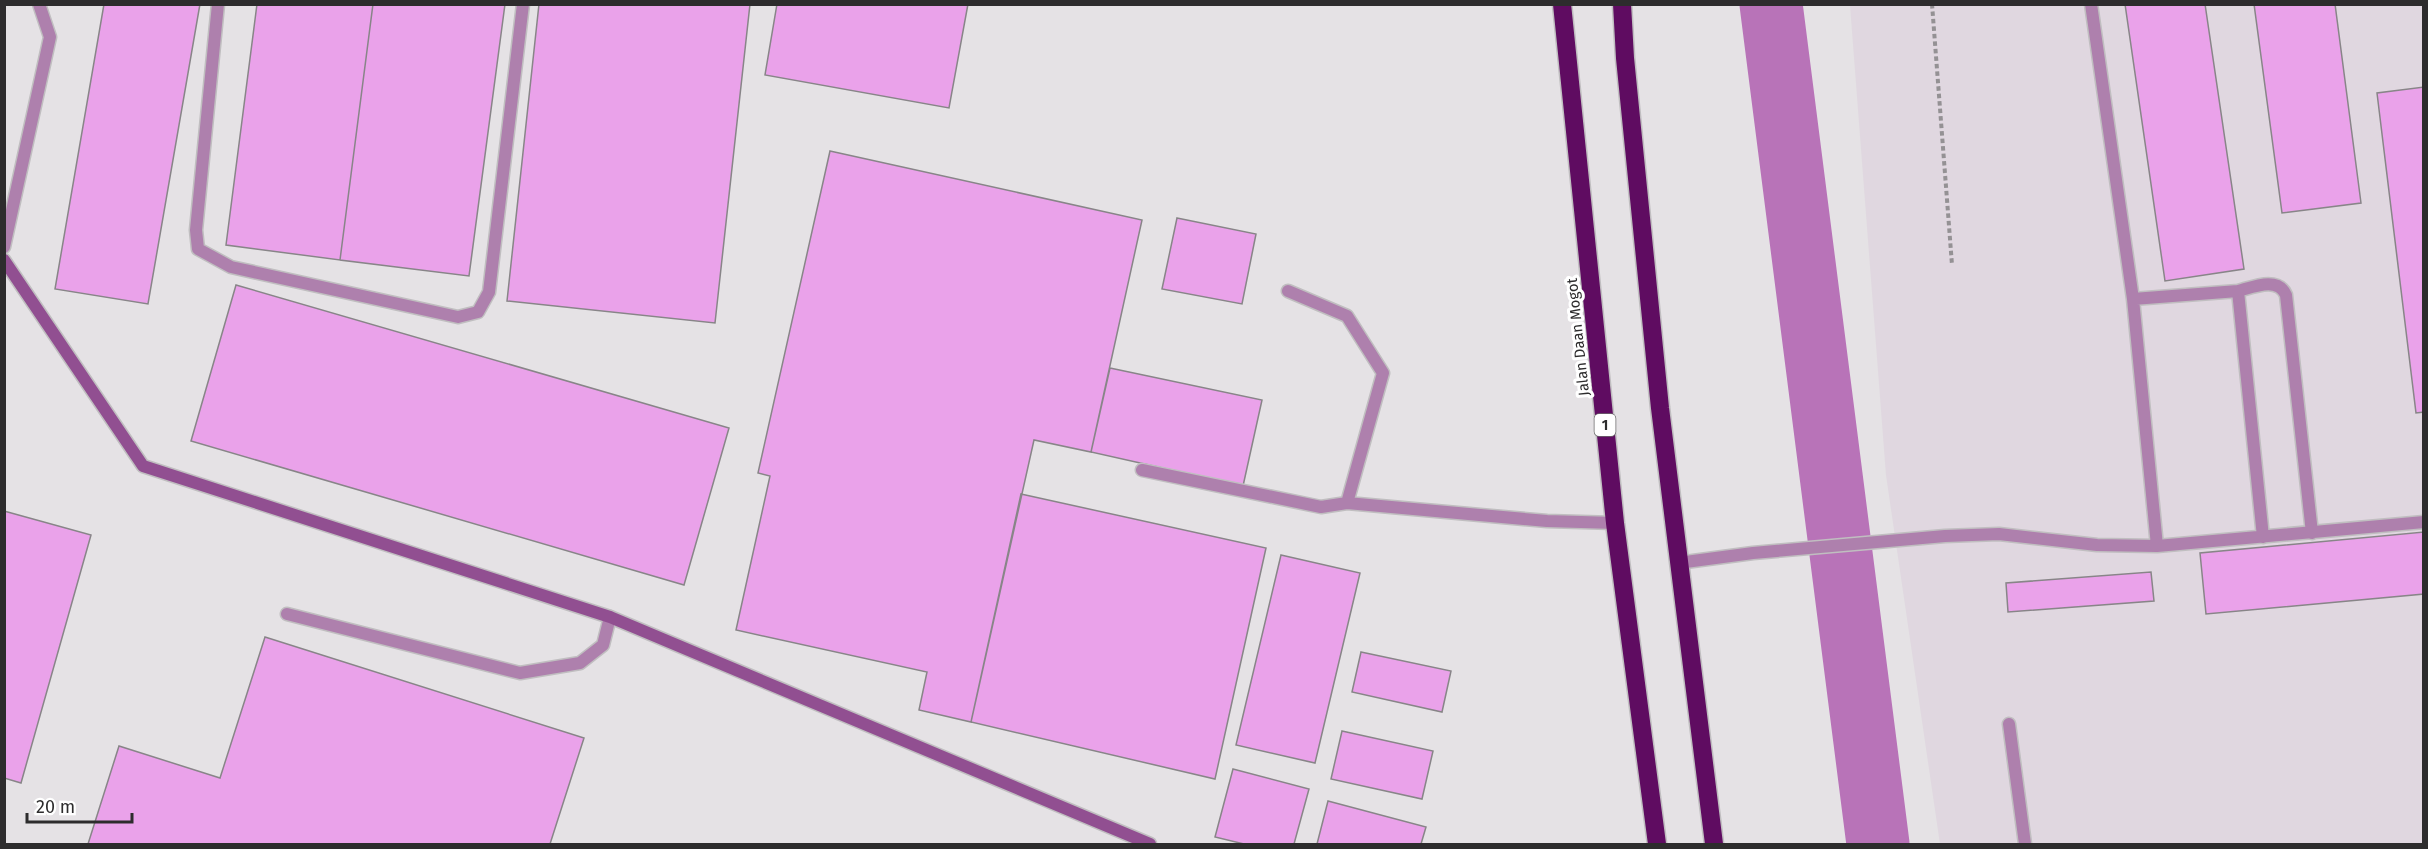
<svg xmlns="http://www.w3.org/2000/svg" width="2428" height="849" font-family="'Fira Sans',sans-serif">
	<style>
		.built { fill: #e0d7e0 }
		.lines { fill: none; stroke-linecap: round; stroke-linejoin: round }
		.river { stroke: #b873b8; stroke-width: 63 }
		.building { fill: #eaa2ea; stroke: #888588; stroke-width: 1.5 }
		.lane-casing { stroke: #c0bec0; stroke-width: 15 }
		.secondary-casing { stroke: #c0bec0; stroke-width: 15 }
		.highway-casing { stroke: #c0bec0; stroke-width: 21 }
		.path { stroke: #949194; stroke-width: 4; stroke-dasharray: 4.5 3; stroke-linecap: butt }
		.lane { stroke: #ae80ad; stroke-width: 12 }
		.secondary { stroke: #914f91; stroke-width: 12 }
		.highway { stroke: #5f0c61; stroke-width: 18 }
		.labels { text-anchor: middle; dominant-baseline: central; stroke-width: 6; stroke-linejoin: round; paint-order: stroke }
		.shield { fill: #fff; stroke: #6c6b6c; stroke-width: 1.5 }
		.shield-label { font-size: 14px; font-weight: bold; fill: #2d2c2d }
		.street-label { font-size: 15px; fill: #2d2c2d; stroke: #fff }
	</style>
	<rect width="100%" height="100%" fill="#e5e2e5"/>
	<path class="built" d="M1850 5H2423V844H1940L1886 475Z"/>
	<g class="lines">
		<path class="river" d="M1771 4 1878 844"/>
	</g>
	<path class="building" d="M104 4H200L148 304 55 289Z
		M257 4H373L340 260 226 245Z
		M373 4H505L469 276 340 260Z
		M539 4H750L715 323 507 301Z
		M777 4H968L949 108 765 75Z
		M2125 4H2205L2244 269 2165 281Z
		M2254 4H2335L2361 203 2282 213Z
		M2424 87V412L2416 413 2377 93Z
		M830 151 1142 220 1091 452 1034 440 971 722 919 710 927 672 736 630 770 476 758 473Z
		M1177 218 1256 234 1242 304 1162 289Z
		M236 285 729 428 684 585 191 441Z
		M1110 368 1262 400 1243 486 1091 452Z
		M1021 494 1266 548 1215 779 971 722Z
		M4 511 91 535 21 783 4 778Z
		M2424 532V594L2206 614 2200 553Z
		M1281 555 1360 573 1315 763 1236 745Z
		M2151 572 2154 601 2008 612 2006 583Z
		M265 637 584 738 550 844H88L119 746 220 778Z
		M1361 652 1451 671 1442 712 1352 692Z
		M1342 731 1433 751 1422 799 1331 779Z
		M1233 769 1309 789 1294 844H1244L1215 837Z
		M1328 801 1426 827 1421 844H1317Z"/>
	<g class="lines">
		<g class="lane-casing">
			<path id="lane" d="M218 4 196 230 198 249 231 267 458 317 478 312 489 292 523 4
				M2091 4 2133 299 2157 546
				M4 247 50 37 39 4
				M1288 291 1347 316 1383 373 1347 503
				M2133 299 2238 291
				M1142 470 1321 507 1347 503 1547 521 1615 523
				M2263 537 2238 291C2253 287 2278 276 2286 295L2312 533
				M1678 563 1753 553 1945 536 1999 534 2097 545 2157 546 2424 522
				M287 614 520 673 580 663 603 645 610 617
				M2009 724 2025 844"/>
		</g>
		<g class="secondary-casing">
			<path id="secondary" d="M4 260 143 466 610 617 1150 844"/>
		</g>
		<g class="highway-casing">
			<path id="highway" d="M1562 4 1615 523 1657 844
				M1622 4 1625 58 1660 408 1714 844"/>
		</g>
		<path class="path" d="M1932 4 1952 265"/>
		<use href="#lane" class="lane"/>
		<use href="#secondary" class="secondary"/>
		<use href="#highway" class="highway"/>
	</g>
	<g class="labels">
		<rect class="shield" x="1594.5" y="414" width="21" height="22" rx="4.5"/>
		<g class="shield-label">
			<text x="1605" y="425">1</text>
		</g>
		<g class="street-label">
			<text transform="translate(1578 337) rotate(-96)">Jalan Daan Mogot</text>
		</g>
	</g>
	<rect width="2428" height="849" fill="none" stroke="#2d2c2d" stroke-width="12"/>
	<path d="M27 813v9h105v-9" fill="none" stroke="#2d2c2d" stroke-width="3"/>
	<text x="36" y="813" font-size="18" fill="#2d2c2d" stroke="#ffffff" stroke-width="4.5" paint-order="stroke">20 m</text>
</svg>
